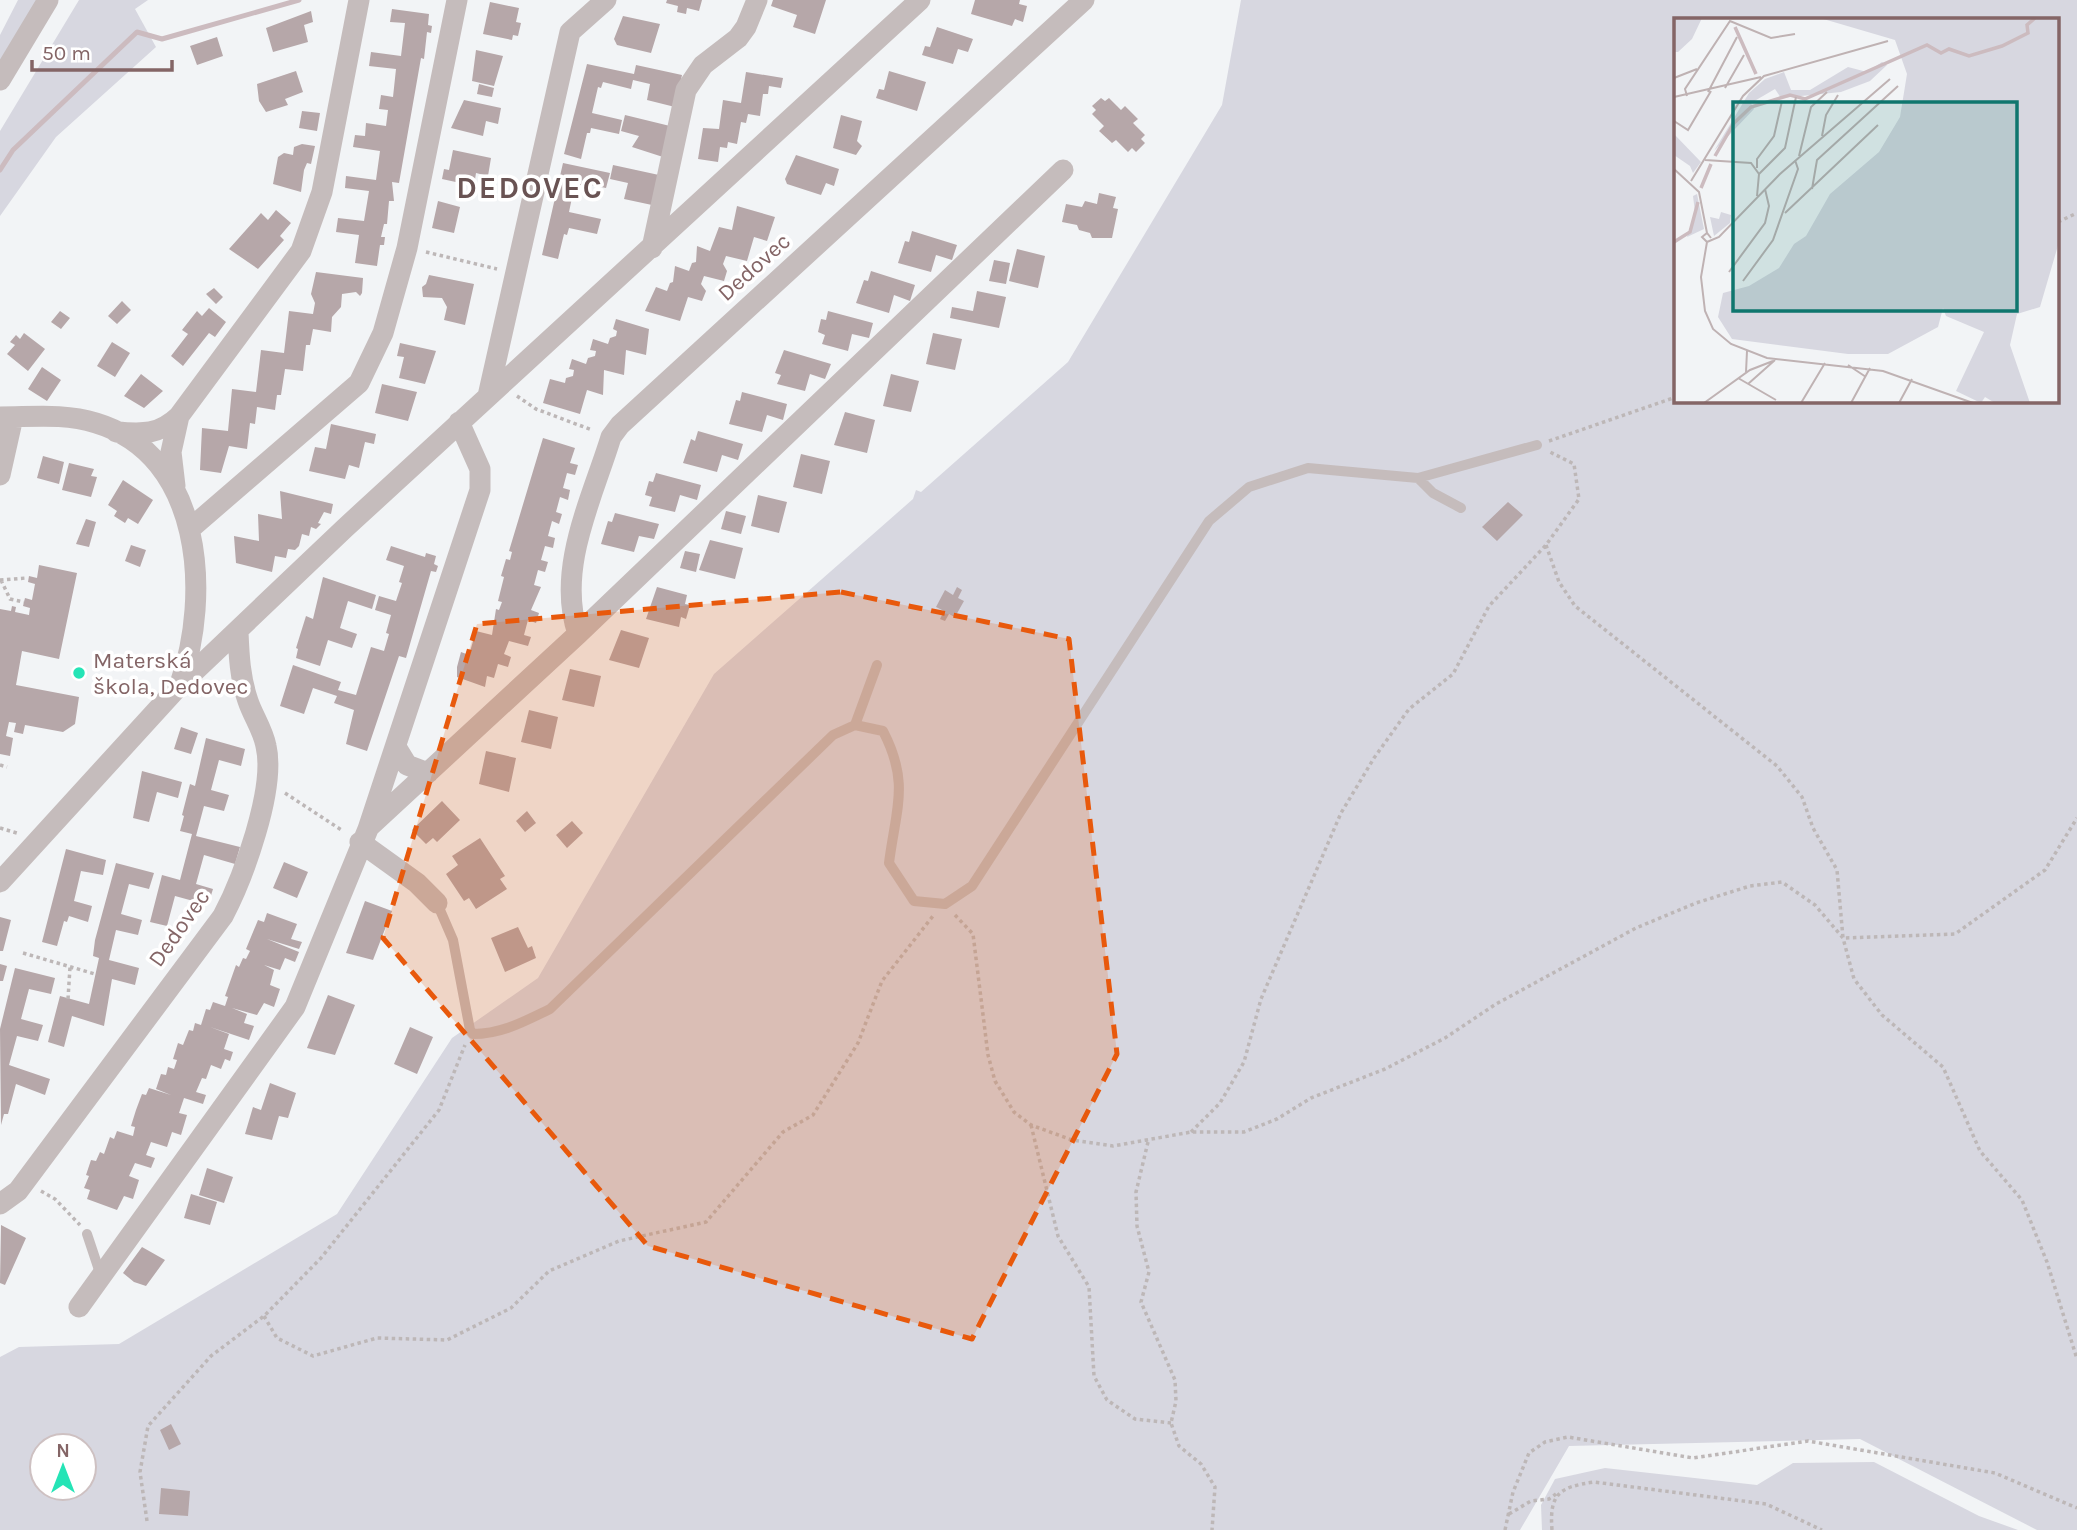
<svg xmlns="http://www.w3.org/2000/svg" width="2077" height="1530" font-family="Karla,sans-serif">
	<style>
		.green { fill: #d7d7e0; fill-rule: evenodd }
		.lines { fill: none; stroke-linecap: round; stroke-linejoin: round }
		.stream { stroke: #ccbbbf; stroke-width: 5 }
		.building { fill: #b6a7a9 }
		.path { stroke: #bdb7b7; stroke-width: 3.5; stroke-dasharray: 3.5 3.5; stroke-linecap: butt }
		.service { stroke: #c5bcbc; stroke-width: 10 }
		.minor { stroke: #c5bcbc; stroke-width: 21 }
		.marked { fill: #e8590c; fill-opacity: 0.2; stroke: #e8590c; stroke-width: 5; stroke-dasharray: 14 9; stroke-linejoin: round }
		.poi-dot { fill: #25e4b6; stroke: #fff; stroke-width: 2.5 }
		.labels { text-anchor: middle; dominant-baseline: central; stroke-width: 7; stroke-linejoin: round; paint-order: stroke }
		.street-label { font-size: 23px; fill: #846566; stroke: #fff }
		.poi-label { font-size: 23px; fill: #846566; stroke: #fff; text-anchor: start }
		.district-label { font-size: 30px; font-weight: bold; letter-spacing: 2px; fill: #695353; stroke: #fff }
		.inset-river { fill: none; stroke: #ccbbbf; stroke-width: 3.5 }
		.inset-road { fill: none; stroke: #bfb2b3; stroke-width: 2 }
		.view { fill: #0f766e; fill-opacity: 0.15; stroke: #0f766e; stroke-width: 3.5 }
		.inset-edge { fill: none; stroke: #846566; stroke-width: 3.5 }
	</style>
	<rect width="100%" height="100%" fill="#f2f4f6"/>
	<path class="green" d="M18 0H48L0 80V35Z
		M79 0H148L135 9 156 47 56 137 0 216V131Z
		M1241 0H2077V1530H2037L1860 1439 1569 1446 1520 1530H0V1357L19 1347 119 1344 337 1214 452 1038 538 978 714 674 913 499 916 490 921 492 1068 362 1222 105ZM1676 19H2058V401H1676ZM42 1446H84V1488H42Z
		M1874 1462 1979 1516 2018 1530H1542L1541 1505 1555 1479 1605 1468 1757 1485 1793 1463Z"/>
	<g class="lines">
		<path class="stream" d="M0 170 13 150 137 32 162 39 299 0"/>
	</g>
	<path class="building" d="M667 0H702L699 11 687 8 686 14 677 12 678 6 666 3Z
		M773 0H826L815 34 793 27 797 15 771 6Z
		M975 0H1020L1019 4 1027 6 1023 22 1015 19 1012 26 971 14Z
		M490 2 519 8 516 22 521 23 518 36 513 35 512 40 483 34Z
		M392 9 429 14 428 25 432 26 431 33 427 32 424 59 421 58 399 183 392 182 394 201H389L387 224H384L381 237H385L384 245H380L377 266 355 263 359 235 336 232 338 218 364 221 369 191 345 188 346 176 376 180 380 151 353 147 355 135 365 136 366 123 386 126 388 110 379 109 381 95 393 97 396 69 369 66 371 52 401 56 405 23 390 22Z
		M311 11 313 22 304 25 308 42 273 52 266 28Z
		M623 16 660 24 651 53 617 45 614 39Z
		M937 27 973 39 968 52 958 49 953 64 922 55 925 46 930 47Z
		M217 37 223 56 197 65 190 46Z
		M476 50 503 56 494 86 472 81Z
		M587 64 634 74 636 65 682 75 675 107 647 100 650 84 633 80 631 89 603 82 601 88 598 87 592 113 622 120 619 134 591 128 590 133H587L581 159 564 154Z
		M296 71 303 92 285 99 288 105 266 112 259 101 257 84Z
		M889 71 926 82 917 111 876 98 879 89 884 90Z
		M746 72 783 78 781 88 769 86 768 94H763L760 116 748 114 746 123 741 122 737 144 728 142 727 148 720 147 718 162 698 159 703 128 719 129 723 100 741 103Z
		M479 84 494 88 492 97 477 94Z
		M1101 98 1105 101 1109 98 1121 110 1125 106 1138 119 1133 123 1145 135 1141 139 1145 143 1136 152 1132 148 1128 152 1116 140 1112 143 1099 131 1104 126 1092 114 1096 110 1092 106Z
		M464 100 501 108 498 124 486 121 483 136 451 128Z
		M302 111 320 113 317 131 299 128Z
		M625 115 670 126 663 157 632 147 639 136 621 131Z
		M841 115 862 121 857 141 862 146 856 155 833 148Z
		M302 144 315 146 311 164 307 163 304 170 301 192 273 184 278 157 284 153 293 155 294 147Z
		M453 150 491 158 488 176 476 173 474 186 442 179 444 169 449 170Z
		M796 155 839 169 834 186 826 183 821 195 787 184 785 179Z
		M563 163 610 173 606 188 582 183 581 189 574 188 569 212 601 219 597 234 569 228 567 235 564 234 558 259 542 255Z
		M613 165 659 175 652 205 624 199 628 183 610 179Z
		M1099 193 1116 197 1113 208 1118 209 1112 238H1092L1090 233 1079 230 1077 225 1062 222 1066 204 1082 207 1085 201 1097 204Z
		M438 201 460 207 454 233 432 228Z
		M737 206 775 217 767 241 754 237 747 261 726 256 723 264 727 271 724 281 704 276 701 284 706 291 702 301 688 297 680 321 645 311 656 287 667 291 670 283 673 282 675 266 689 271 692 263 696 262 697 246 710 251 719 227 732 230Z
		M276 210 291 223 280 236 284 240 258 269 229 249 261 213 268 220Z
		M912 231 957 245 952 260 936 255 931 272 898 263 905 241 909 242Z
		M1017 249 1045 256 1038 288 1009 281Z
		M994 260 1010 263 1006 284 989 281Z
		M871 271 915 285 910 301 894 295 889 313 856 303 864 280 868 281Z
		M316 272 363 278 362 293 360 296 356 292 342 294 341 307 332 317 331 332 313 329 310 345H306L303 371 285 369 281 395H277L275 410 257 407 255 424 250 423 247 449 229 446 221 473 200 470 202 428 228 431 232 389 256 392 261 350 284 353 289 311 313 314 315 303 311 294Z
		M429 275 474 284 465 325 444 320 447 307 442 298 423 297 422 287 426 284Z
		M214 288 223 297 216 304 206 294Z
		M977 291 1006 297 999 328 950 318 952 307 973 311Z
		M122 301 131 310 117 324 108 316Z
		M209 308 226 322 215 337 209 333 183 366 171 356 188 334 182 330 197 311 202 316Z
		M60 311 70 318 61 329 51 322Z
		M828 311 873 323 869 338 852 334 848 351 822 344 825 335 818 332 821 319 826 320Z
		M616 319 649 329 646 355 626 350 624 375 604 370 603 395 587 390 580 414 543 403 550 379 565 383 566 378 573 376 574 370 569 369 572 359 586 364 588 358 595 356 596 351 590 350 593 339 608 344 610 338 616 336 617 331 613 329Z
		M24 333 45 349 28 371 7 354 15 345 10 342 16 335 20 339Z
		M933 333 962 339 955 370 926 364Z
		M112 342 130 353 115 377 97 366Z
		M400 343 436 351 425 384 399 378 404 357 397 356Z
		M784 350 831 364 825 379 810 374 805 391 777 384 781 375 775 373Z
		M42 367 61 380 47 401 28 389Z
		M141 374 163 391 144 408 124 396Z
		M891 374 919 381 911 412 883 406Z
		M382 384 417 392 408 421 375 413Z
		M742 392 787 404 783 420 767 415 762 432 729 424 736 400 740 401Z
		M845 412 875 420 867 453 834 445Z
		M331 424 376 434 374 444 365 442 359 468 349 465 345 479 309 471 315 447 326 449Z
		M698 431 743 444 738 460 722 455 717 472 683 463 691 439 695 441Z
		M543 438 575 448 570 463 578 465 575 475 567 473 563 488 570 490 568 500 560 497 556 512 562 514 559 524 552 521 548 536 555 538 553 548 545 546 541 560 548 562 545 572 538 570 534 585 541 587 531 610 539 613 536 623 528 620 524 635 531 637 528 646 509 641 504 654 511 657 508 667 498 664 494 678 487 676 485 687 457 677V667L461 652 469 655 476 631 492 635 496 609 499 610 502 602 498 601 504 577 501 576 506 559 510 560 512 552 509 551Z
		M801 454 830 461 822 494 793 487Z
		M43 456 64 462 59 484 37 478Z
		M69 463 94 469 91 476 97 477 91 497 62 490Z
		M656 473 701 485 697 500 680 495 675 512 649 506 652 497 645 495 649 481 653 482Z
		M123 480 153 500 138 524 128 518 125 523 114 516 117 511 108 505Z
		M280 491 333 504 331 514 324 512 318 523 321 524 316 529 311 527 309 536 302 534 299 546 295 550 288 549 286 558 275 556 272 572 236 563 234 536 259 541 258 514 282 519Z
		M758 495 787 502 779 533 751 526Z
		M1508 502 1523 515 1497 541 1482 527Z
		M726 511 746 516 741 534 721 529Z
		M615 513 659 524 654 539 639 536 634 552 601 544 608 521 612 522Z
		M86 519 96 522 89 547 76 544Z
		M710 540 743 548 735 579 699 570Z
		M131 545 146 550 140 567 125 561Z
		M391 546 425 557 426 553 436 556 434 564 438 566 436 572 431 571 406 658 399 656 367 751 346 744 354 710 334 703 337 696 313 688 304 714 280 706 293 665 341 682 338 690 356 695 371 647 384 651 389 634 386 633 391 615 375 610 379 596 396 601 402 583 399 582 404 566 386 560Z
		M685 551 700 554 696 572 680 568Z
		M39 565 77 573 59 659 22 651 16 685 79 697 75 724 63 732 25 725 23 734 14 732 16 723 9 722 6 736 13 738 10 756 0 754V609L11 611 12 606 16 607 15 612 29 615 30 608 23 606 25 598 32 600 35 584 28 582 29 576 37 578Z
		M323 577 376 595 372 609 348 601 340 628 357 634 352 648 328 640 320 666 296 658 298 649 296 648 306 616 313 619Z
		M657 587 687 595 685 604 690 605 686 619 681 617 679 627 646 619Z
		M957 587 962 590 958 598 964 601 955 617 949 614 945 621 940 619 944 611 936 607 945 590 953 595Z
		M621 630 649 638 639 668 609 660Z
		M570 669 601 676 594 707 562 700Z
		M529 710 558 717 551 749 521 742Z
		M181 727 198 733 191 754 174 749Z
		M206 738 245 749 241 766 219 760 211 790 229 795 224 811 204 806 196 836 240 847 235 864 204 855 196 884 213 889 208 905 175 896 167 926 150 922 162 875 180 880 192 834 180 831 184 816 182 815 190 784 195 786Z
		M486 751 516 758 509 792 479 784Z
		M142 771 182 782 178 798 157 792 149 822 133 818Z
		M442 801 460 820 437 842 433 838 426 844 412 830Z
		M527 811 536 823 525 832 516 821Z
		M572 821 583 833 567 848 556 835Z
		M480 838 505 876 500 879 507 889 476 909 469 898 464 901 446 874 458 865 452 856Z
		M66 849 106 860 103 875 81 871 74 901 92 906 88 922 69 916 67 922 64 921 57 946 42 942Z
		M284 862 308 872 297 898 273 888Z
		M116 863 154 873 149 889 129 884 121 914 142 920 138 935 116 930 109 960 139 968 135 985 112 979 104 1026 72 1016 64 1047 48 1042 60 996 89 1004 99 958 93 956 95 940Z
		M365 901 392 911 373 960 346 953Z
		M267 913 297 924 291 939 302 942 299 949 267 939 299 952 295 962 285 958 280 970 264 965 274 970 270 985 280 989 274 1007 264 1003 257 1015 232 1008 247 1014 244 1023 254 1026 249 1040 210 1027 229 1034 224 1049 233 1052 230 1061 225 1059 221 1069 211 1065 206 1079 202 1078 196 1092 206 1095 203 1104 184 1098 179 1113 187 1115 181 1135 172 1132 167 1147 151 1142 146 1155 155 1158 151 1168 135 1163 129 1176 139 1180 133 1199 124 1196 117 1210 87 1199 90 1190 84 1188 89 1176 86 1175 91 1160 96 1161 100 1152 104 1154 110 1137 114 1139 117 1131 133 1136 135 1127 131 1126 136 1110 142 1094 146 1095 149 1088 171 1095 156 1089 161 1074 166 1075 168 1067 174 1069 177 1060 173 1059 178 1043 183 1045 189 1030 193 1031 195 1023 201 1025 206 1009 210 1010 213 1002 225 1006 228 997 225 996 236 965 239 967 243 958 246 959 250 951 246 949 258 920 264 922Z
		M0 917 11 920 3 951H0Z
		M518 927 528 948 532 946 536 958 505 972 491 938Z
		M0 964 7 966 3 981H0Z
		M15 968 55 978 51 994 29 989 21 1019 43 1025 38 1041 17 1036 9 1065 50 1079 45 1095 16 1084 8 1114H4L1 1125 0 1029Z
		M328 995 355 1005 335 1055 307 1048Z
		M410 1027 433 1037 417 1074 394 1064Z
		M270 1083 296 1093 288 1118 279 1116 272 1140 245 1134 253 1107 261 1110Z
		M207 1168 233 1177 224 1203 199 1195Z
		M191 1194 217 1202 210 1225 184 1218Z
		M1 1225 26 1238 5 1285 0 1283Z
		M142 1247 165 1260 146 1286 134 1282 123 1273Z
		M171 1424 181 1444 169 1450 160 1430Z
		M161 1488 190 1491 188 1516 159 1514Z"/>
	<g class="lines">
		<path class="path" d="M2058 222 2077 213
			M426 252 497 269
			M517 396 536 409 592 430
			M1549 441 1676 397
			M1546 545 1559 582 1575 606 1777 766 1802 797 1813 828 1837 870 1843 938 1955 934 2045 870 2077 818
			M0 580 26 578
			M1 580 10 599 24 602
			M0 765 7 767
			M285 793 343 831
			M0 828 20 834
			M955 915 973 934 988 1055 995 1081 1014 1112 1031 1125 1072 1140 1113 1146 1191 1132H1244L1277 1119 1311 1098 1385 1069 1445 1038 1496 1004 1636 928 1696 903 1750 886 1782 882 1815 905 1843 938 1854 979 1882 1015 1943 1067 1980 1151 2022 1200 2047 1262 2077 1359
			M23 953 95 974
			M68 999 70 967
			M1031 1125 1058 1236 1089 1287 1094 1376 1107 1400 1135 1419 1171 1423
			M1191 1132 1220 1103 1244 1062 1261 999 1341 813 1374 758 1409 709 1453 674 1489 606 1546 545 1579 499 1574 464 1548 451
			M1148 1142 1136 1192 1137 1226 1149 1272 1141 1302 1175 1380 1176 1401 1171 1423 1179 1446 1201 1464 1215 1487 1212 1530
			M41 1191 55 1199 80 1225
			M264 1316 277 1338 313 1356 377 1338 447 1340 511 1308 549 1271 619 1241 706 1222 783 1132 813 1115 858 1043 882 981 933 916
			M1509 1514 1531 1501 1549 1499 1556 1494
			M147 1521 140 1472 148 1426 211 1356 264 1316 321 1258 439 1110 465 1045
			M1505 1530 1513 1492 1529 1453 1545 1442 1568 1437 1693 1458 1808 1441 1995 1473 2077 1508
			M1552 1530C1549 1493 1560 1487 1594 1482L1766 1504 1822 1530"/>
		<path class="service" d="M1418 478 1433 493 1461 508
			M855 725 877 665
			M437 903 453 940 470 1030 473 1034C502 1034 525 1021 550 1009L833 735 855 725 883 731C910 783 896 808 889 863L914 901 945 904 972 886 1209 521 1249 487 1308 468 1418 478 1537 445
			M87 1234 101 1276"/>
		<path class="minor" d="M0 80 48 0
			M652 248 686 90 703 65 738 38 746 27 757 0
			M488 396 570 32 606 0
			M0 417C33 417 64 413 96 423 203 455 211 595 180 684
			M116 432C143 434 159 435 179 416L301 251 322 192 359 0
			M0 475 13 417
			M175 486 171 452 179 416
			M191 528 359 383 383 333 407 248 457 0
			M578 634C556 569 592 499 611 437L620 425 1084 0
			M396 747 407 765 428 773
			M369 827 578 634 1063 170
			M360 842 417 883 437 903
			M0 882 179 686 345 528 920 0
			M0 1204 18 1191 223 916C243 878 276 789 266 746 263 730 253 716 248 701 240 678 239 656 238 632
			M79 1307 295 1007 368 829 480 490V469L459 422"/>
	</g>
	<path class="marked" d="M841 592 1069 639 1117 1054 972 1339 648 1246 383 938 477 624Z"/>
	<circle class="poi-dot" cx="79" cy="673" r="7"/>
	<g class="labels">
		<g class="street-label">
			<text transform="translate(754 267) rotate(-42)">Dedovec</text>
			<text transform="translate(179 928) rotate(-55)">Dedovec</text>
		</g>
		<g class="poi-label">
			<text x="93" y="660">Materská<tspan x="93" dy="26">škola, Dedovec</tspan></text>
		</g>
		<g class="district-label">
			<text x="530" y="188">DEDOVEC</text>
		</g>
	</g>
	<g transform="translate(1674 18)">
		<rect width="385" height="385" fill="#f2f4f6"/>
		<path d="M0 0H28L18 21 4 34H0ZM146 0H385V224L366 289 343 296 336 327 356 385H321L311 379 307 385 282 373 310 314 272 298 269 290 264 309 214 336H174L58 321 44 299 49 275 75 268 105 250 120 226 132 218 156 176 205 134 226 99 233 56 221 22ZM208 44 213 47 196 63 167 74 107 80 101 71 77 85 80 91 40 133 75 75 91 61 110 54 117 72H136L174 49 193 54ZM0 116 27 144 19 155 16 148 0 137ZM23 176 30 211 13 219 21 194 19 178ZM47 194 57 197 56 205 40 218 36 199 45 201Z" fill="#d7d7e0"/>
		<path class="inset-river" d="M61 9 82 56M41 138 60 105 77 89 116 77 131 81 253 27 267 35 275 31 295 38 328 28 354 15 353 7 361 0M27 170 37 146M0 224 16 214 24 184"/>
		<path class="inset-road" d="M0 60 23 51M51 70 70 37M34 74 63 19M13 78 11 71 56 3 97 20 121 16M0 79 87 59M0 103 14 112 37 73M148 118 152 97 164 77M125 138 137 89 153 74M31 142 77 145 85 156 83 178M83 150V141L100 118 108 83M0 151 25 174 33 215M85 156 111 130 122 79M17 163 69 78 90 58 214 23M138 171 143 142 224 68M111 195 204 107M37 220 33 215 28 219 33 224 45 219 106 156 216 61M33 224 27 259 31 293 39 311 57 326 93 340 209 353 299 385M55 254 91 205 95 188 91 171M69 263 99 222 124 151 121 142M174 347 192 359M72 354 73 333M64 360 102 382M74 366 101 342M30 385 76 352 99 343M127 385 151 345M177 385 196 350M225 385 238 361"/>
		<path class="view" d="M59 84H343V293H59Z"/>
		<rect width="385" height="385" class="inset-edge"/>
	</g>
	<g transform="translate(63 1467)"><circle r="33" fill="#ffffff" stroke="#cec1c2" stroke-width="2"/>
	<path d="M0-5L12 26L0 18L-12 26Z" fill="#25e4b6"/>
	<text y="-10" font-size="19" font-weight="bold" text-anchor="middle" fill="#846566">N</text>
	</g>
	<path d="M32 60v10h140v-10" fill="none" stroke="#846566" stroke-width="3.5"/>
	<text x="42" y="60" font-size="21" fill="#846566" stroke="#ffffff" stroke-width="5" paint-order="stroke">50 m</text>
</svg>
